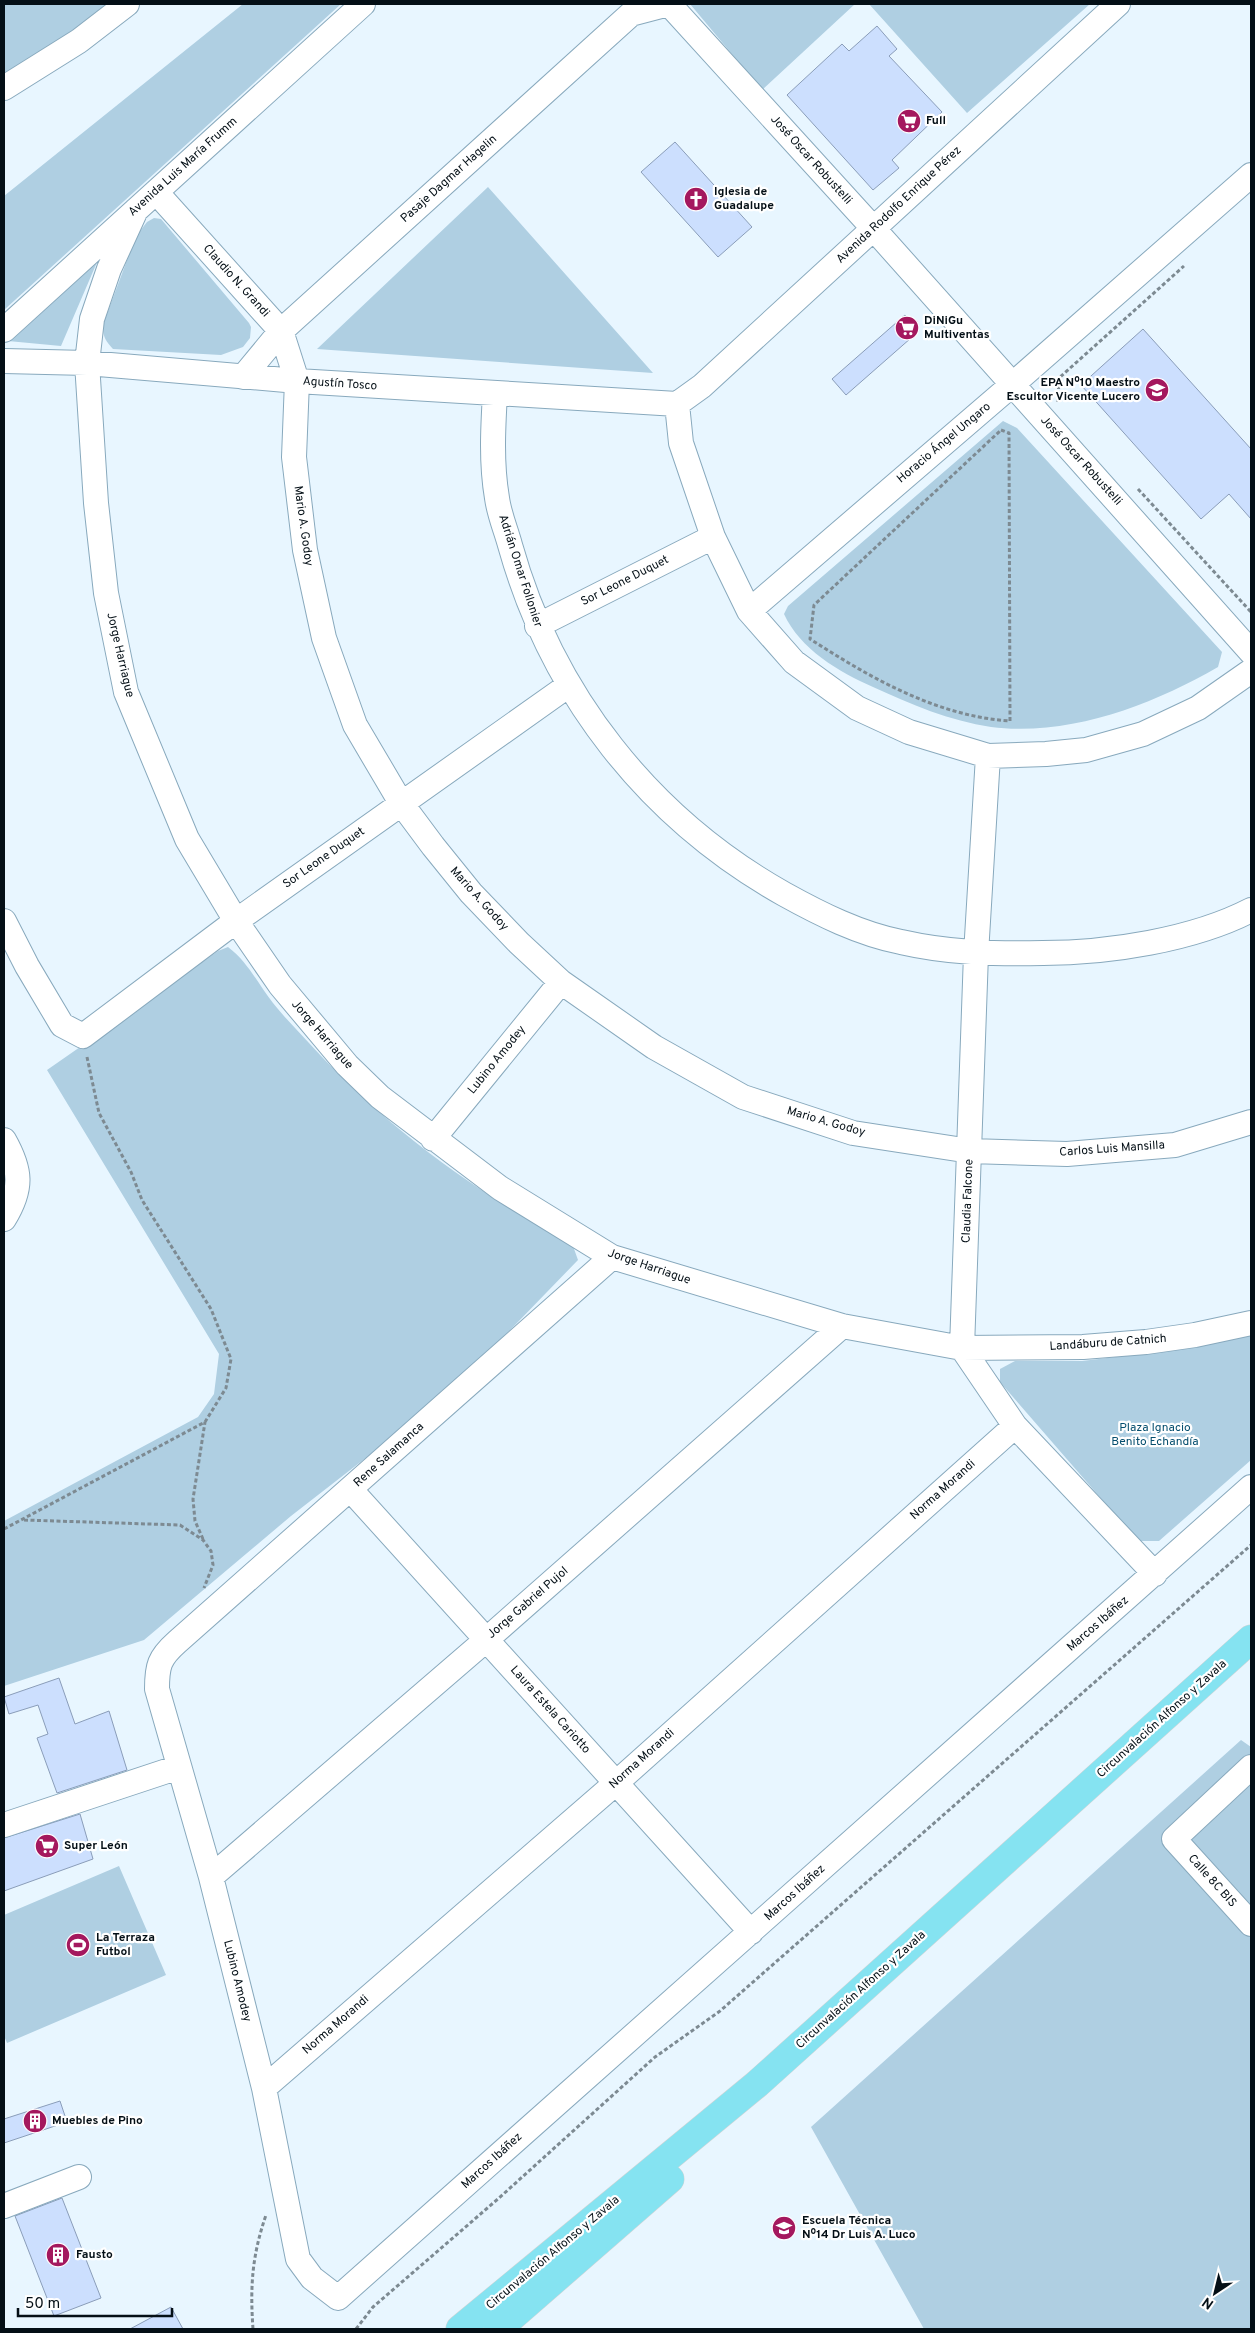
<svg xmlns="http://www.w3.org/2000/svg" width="1255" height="2333" font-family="Overpass,sans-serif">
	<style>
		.green { fill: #afcfe2 }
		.building { fill: #ccdffe; stroke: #8a9db9 }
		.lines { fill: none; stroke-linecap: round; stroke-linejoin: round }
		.minor-casing { stroke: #88a9bd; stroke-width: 26 }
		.major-casing { stroke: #d2d4d5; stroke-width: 29 }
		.path { stroke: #7d8a92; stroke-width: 3; stroke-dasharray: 4 2.5; stroke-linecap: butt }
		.minor { stroke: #fff; stroke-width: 24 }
		.major { stroke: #85e3f1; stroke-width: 28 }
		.labels { text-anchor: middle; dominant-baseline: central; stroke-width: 4.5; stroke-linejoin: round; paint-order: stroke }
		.poi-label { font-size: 12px; font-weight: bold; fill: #040f16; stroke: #fff; text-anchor: start }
		.street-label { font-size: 12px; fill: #040f16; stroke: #fff }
		.park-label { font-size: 12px; fill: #054e6e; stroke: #fff }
	</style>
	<rect width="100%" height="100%" fill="#e8f6ff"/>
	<path class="green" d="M4 4H112L4 78Z
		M243 4H341L4 310V196Z
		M690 4H855L762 90Z
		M869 4H1090L967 113Z
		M488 187 653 373 317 349Z
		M154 218 161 219 249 323 251 327 250 338 243 347 221 355 113 349C104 339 102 335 104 322L136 236 147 222Z
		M101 253 61 346 8 341Z
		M1003 421 1017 428 1222 652 1218 667C1152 705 1069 737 991 727 950 721 910 704 873 687 839 672 800 649 784 614L788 606Z
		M228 947C248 962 258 984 273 1003 284 1017 297 1030 309 1043 370 1110 440 1166 518 1213 536 1224 554 1236 573 1246L578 1260 448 1394 291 1516 144 1640 4 1686V1521L198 1417 214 1394 219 1354 47 1070 218 951Z
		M1251 1333V1460L1159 1541H1138L1000 1382V1369L1015 1361H1082L1166 1351Z
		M1241 1740 1251 1747V2329H924L811 2127Z
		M119 1866 166 1975 7 2043 4 2036V1915Z"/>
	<path class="building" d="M877 26 897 49 889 56 942 112 892 160 899 168 873 190 787 95 842 44 849 51Z
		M675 142 752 227 718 257 641 172Z
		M905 315 919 331 846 395 832 379Z
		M1143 329 1251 449V519L1229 494 1201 519 1081 385Z
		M59 1678 75 1724 109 1711 127 1770 57 1793 37 1738 48 1734 38 1705 9 1714 4 1697Z
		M80 1814 93 1859 4 1891V1838Z
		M60 2101 67 2122 4 2143V2119Z
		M62 2198 101 2298 54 2316 15 2216Z
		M171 2307 183 2329H130Z"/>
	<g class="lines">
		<g class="minor-casing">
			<path id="minor" d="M669 4 873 228 1251 652
				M4 88 79 41 127 4
				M156 192 281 331 297 381 294 457 305 550 324 638 355 725 401 803 433 846 471 893 519 943 561 982 654 1047 743 1097 853 1133 970 1151 1067 1154 1175 1145 1251 1122
				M136 210 109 269 92 319 87 363 96 503 106 593 126 692 187 839 236 921 280 985 347 1065 380 1097 500 1188 612 1257 842 1326 962 1348 1083 1347 1146 1342 1195 1335 1251 1323
				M4 330 363 4
				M4 361 87 363 297 381 677 404
				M243 377 281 331 631 14 669 4
				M495 393C493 428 491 463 497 498 499 514 506 530 510 545 552 695 649 818 784 894 820 914 860 934 901 942 949 953 994 954 1043 953 1108 953 1193 940 1251 910
				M677 404 681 443 713 537 749 611 794 662 857 708 909 732 988 756 1046 754 1086 750 1143 734 1198 708 1251 671
				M677 404 702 386 1118 4
				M749 611 1013 384 1251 175
				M537 626 713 537
				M988 756 976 954 962 1348 1015 1426 1155 1574
				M4 921 27 966 62 1025 83 1036 236 921 569 685
				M433 1139 561 982
				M4 1140C21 1170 23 1188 4 1219
				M612 1257 177 1642C159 1658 157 1666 157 1689L211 1877 264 2088 298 2259 312 2278 338 2298 1251 1487
				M350 1489 751 1932
				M1251 1767 1174 1839 1251 1924
				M4 1825 179 1767
				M211 1877 486 1640 842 1326
				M264 2088 616 1783 1015 1426
				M4 2206 79 2177"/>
		</g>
		<g class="major-casing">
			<path id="major" d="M460 2329 757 2084 1251 1639
				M498 2329 670 2179"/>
		</g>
		<path class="path" d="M1058 402 1059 378 1184 266
			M1001 430 1009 433 1010 721C936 716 871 678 810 639L814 605Z
			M1138 489 1251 612
			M24 1520 180 1525 203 1540 211 1551 213 1565 204 1588
			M4 1529 205 1422 226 1388 231 1359 211 1309 142 1200 131 1172 99 1113 87 1057
			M203 1539 195 1521 193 1499 205 1422
			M253 2329C250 2286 252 2256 266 2215
			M356 2329 373 2307 499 2198 655 2057 720 2011 1251 1545"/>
		<use href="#minor" class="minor"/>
		<use href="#major" class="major"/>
	</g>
	<defs>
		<g id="supermarket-disc" transform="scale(1.25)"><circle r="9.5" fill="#a4185e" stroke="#fff"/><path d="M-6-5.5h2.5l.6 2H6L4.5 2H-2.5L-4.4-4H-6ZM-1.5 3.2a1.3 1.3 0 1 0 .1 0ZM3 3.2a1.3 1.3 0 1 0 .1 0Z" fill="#fff"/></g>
		<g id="church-disc" transform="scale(1.25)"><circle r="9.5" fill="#a4185e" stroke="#fff"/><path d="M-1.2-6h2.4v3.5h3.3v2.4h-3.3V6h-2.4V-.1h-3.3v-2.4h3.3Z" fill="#fff"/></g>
		<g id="school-disc" transform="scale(1.25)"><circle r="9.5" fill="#a4185e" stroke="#fff"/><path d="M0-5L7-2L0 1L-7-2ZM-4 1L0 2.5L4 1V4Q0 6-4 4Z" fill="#fff"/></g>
		<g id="stadium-disc" transform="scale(1.25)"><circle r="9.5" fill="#a4185e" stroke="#fff"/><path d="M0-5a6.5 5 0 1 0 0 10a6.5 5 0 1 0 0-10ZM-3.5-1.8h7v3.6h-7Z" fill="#fff"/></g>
		<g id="building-disc" transform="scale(1.25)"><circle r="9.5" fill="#a4185e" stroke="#fff"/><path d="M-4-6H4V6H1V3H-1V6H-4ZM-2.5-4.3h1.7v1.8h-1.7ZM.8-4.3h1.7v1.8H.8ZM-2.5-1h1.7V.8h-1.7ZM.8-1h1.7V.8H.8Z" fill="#fff"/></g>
	</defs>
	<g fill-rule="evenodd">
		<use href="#supermarket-disc" x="909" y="121"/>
		<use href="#church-disc" x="696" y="199"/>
		<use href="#supermarket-disc" x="907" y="328"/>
		<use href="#school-disc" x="1157" y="390"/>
		<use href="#supermarket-disc" x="47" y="1846"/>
		<use href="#stadium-disc" x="78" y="1945"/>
		<use href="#building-disc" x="35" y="2121"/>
		<use href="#school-disc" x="784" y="2228"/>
		<use href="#building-disc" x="58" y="2255"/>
	</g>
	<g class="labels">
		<g class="poi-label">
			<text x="926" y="121">Full</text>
			<text x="714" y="192">Iglesia de<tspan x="714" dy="14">Guadalupe</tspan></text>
			<text x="924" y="321">DiNiGu<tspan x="924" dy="14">Multiventas</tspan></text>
			<text x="1140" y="383" text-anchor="end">EPA Nº10 Maestro<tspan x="1140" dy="14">Escultor Vicente Lucero</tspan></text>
			<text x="64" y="1846">Super León</text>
			<text x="96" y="1938">La Terraza<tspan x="96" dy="14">Futbol</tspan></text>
			<text x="52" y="2121">Muebles de Pino</text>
			<text x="802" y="2221">Escuela Técnica<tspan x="802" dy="14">Nº14 Dr Luis A. Luco</tspan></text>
			<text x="76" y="2255">Fausto</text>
		</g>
		<g class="street-label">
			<text transform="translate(811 160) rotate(48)">José Oscar Robustelli</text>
			<text transform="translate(183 167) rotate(-42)">Avenida Luis María Frumm</text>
			<text transform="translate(449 179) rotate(-42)">Pasaje Dagmar Hagelin</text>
			<text transform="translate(899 205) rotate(-43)">Avenida Rodolfo Enrique Pérez</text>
			<text transform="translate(236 281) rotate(48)">Claudio N. Grandi</text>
			<text transform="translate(340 384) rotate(4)">Agustín Tosco</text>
			<text transform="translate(944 443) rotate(-40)">Horacio Ángel Ungaro</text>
			<text transform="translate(1081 461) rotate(48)">José Oscar Robustelli</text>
			<text transform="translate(303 526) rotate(82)">Mario A. Godoy</text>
			<text transform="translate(520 571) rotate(72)">Adrián Omar Follonier</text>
			<text transform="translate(625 581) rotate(-27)">Sor Leone Duquet</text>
			<text transform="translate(120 655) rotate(77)">Jorge Harriague</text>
			<text transform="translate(324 858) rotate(-35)">Sor Leone Duquet</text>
			<text transform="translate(479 899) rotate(48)">Mario A. Godoy</text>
			<text transform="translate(322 1035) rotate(49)">Jorge Harriague</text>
			<text transform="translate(497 1060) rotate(-51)">Lubino Amodey</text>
			<text transform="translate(826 1122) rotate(16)">Mario A. Godoy</text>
			<text transform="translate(1112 1149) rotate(-4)">Carlos Luis Mansilla</text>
			<text transform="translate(968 1201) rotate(-88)">Claudia Falcone</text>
			<text transform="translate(649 1267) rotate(19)">Jorge Harriague</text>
			<text transform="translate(1108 1343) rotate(-4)">Landáburu de Catnich</text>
			<text transform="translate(389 1455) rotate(-42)">Rene Salamanca</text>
			<text transform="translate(943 1490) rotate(-42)">Norma Morandi</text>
			<text transform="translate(528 1603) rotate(-41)">Jorge Gabriel Pujol</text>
			<text transform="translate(1098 1624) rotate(-41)">Marcos Ibáñez</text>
			<text transform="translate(550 1710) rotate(48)">Laura Estela Cariotto</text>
			<text transform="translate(1162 1719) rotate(-42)">Circunvalación Alfonso y Zavala</text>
			<text transform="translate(642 1759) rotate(-42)">Norma Morandi</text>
			<text transform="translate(1212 1881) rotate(48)">Calle 8C BIS</text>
			<text transform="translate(795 1893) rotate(-42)">Marcos Ibáñez</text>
			<text transform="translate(237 1981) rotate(76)">Lubino Amodey</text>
			<text transform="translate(861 1990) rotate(-42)">Circunvalación Alfonso y Zavala</text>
			<text transform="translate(336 2025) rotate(-41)">Norma Morandi</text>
			<text transform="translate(492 2161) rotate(-42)">Marcos Ibáñez</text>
			<text transform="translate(553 2253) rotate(-40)">Circunvalación Alfonso y Zavala</text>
		</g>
		<g class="park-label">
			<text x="1155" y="1428">Plaza Ignacio<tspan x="1155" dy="14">Benito Echandía</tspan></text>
		</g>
	</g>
	<rect width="1255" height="2333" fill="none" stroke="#040f16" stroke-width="10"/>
	<g transform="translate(1215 2293) rotate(215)" stroke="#ffffff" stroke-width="4" paint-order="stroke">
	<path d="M0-4L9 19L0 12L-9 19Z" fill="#040f16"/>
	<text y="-8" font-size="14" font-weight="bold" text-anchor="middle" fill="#040f16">N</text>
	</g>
	<path d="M18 2308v8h154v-8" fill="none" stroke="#040f16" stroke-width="2.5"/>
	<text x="25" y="2308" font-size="15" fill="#040f16" stroke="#ffffff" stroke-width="4" paint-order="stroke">50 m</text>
</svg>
